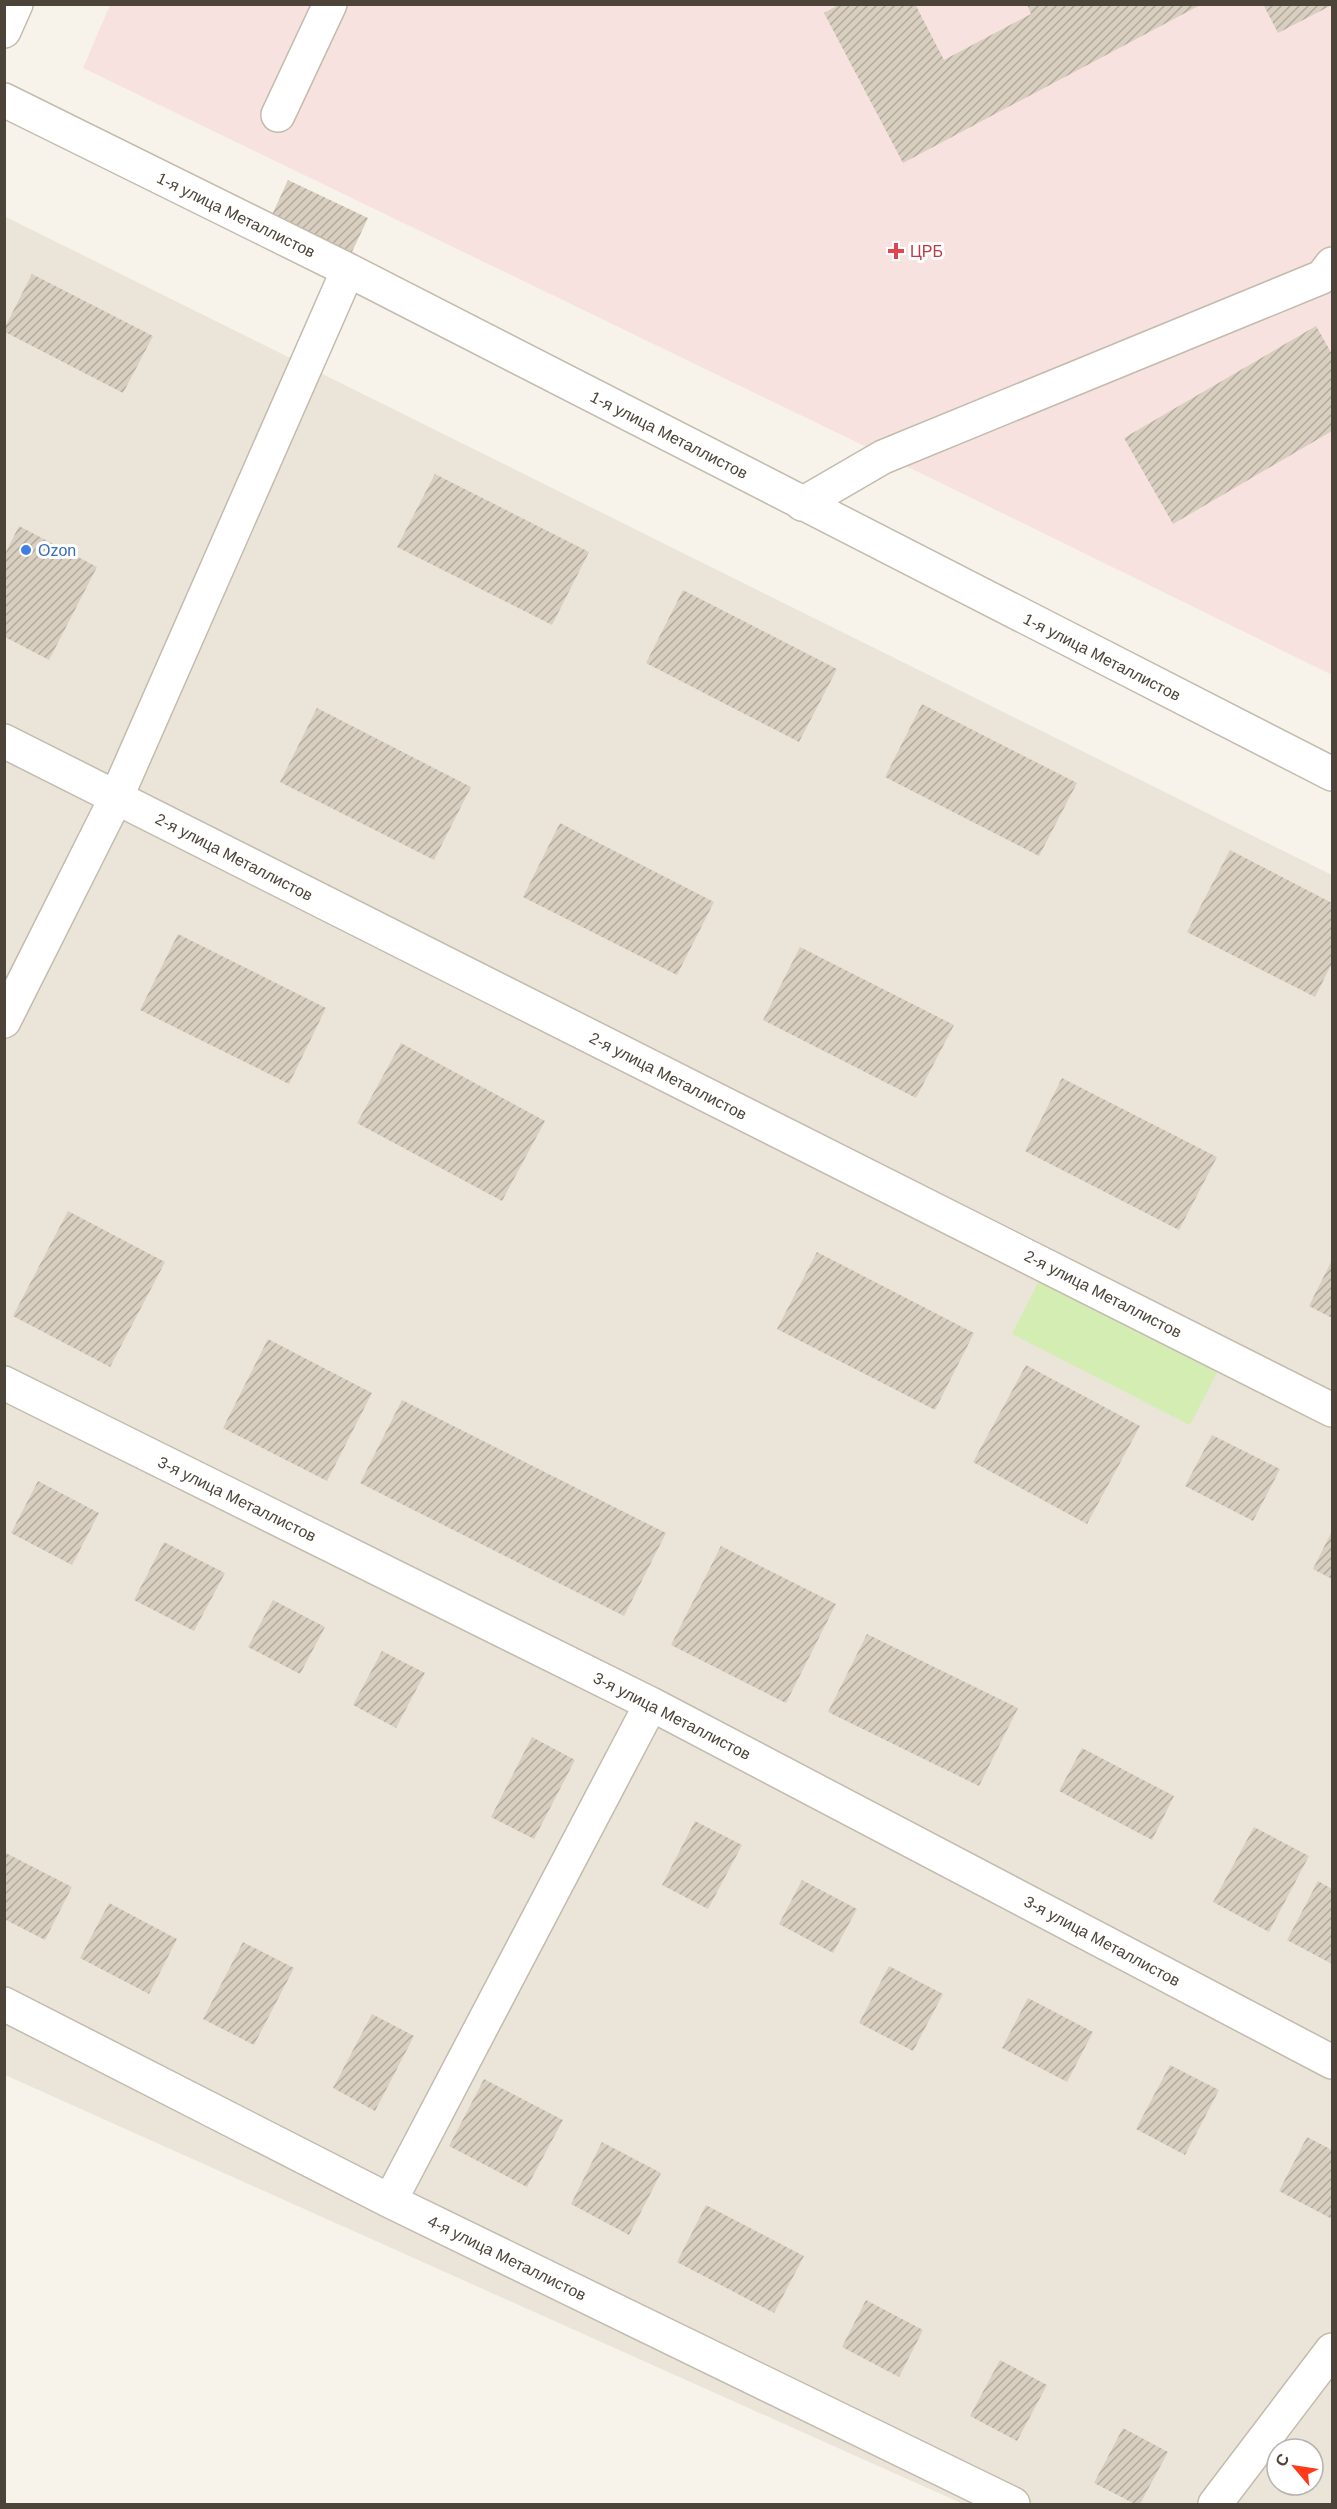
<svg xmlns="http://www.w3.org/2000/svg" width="1337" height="2509" font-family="Arial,sans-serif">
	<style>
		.residential { fill: #ebe5d9; fill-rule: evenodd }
		.medical { fill: #f7e2df }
		.green { fill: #d3edb2 }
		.building { fill: url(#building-hatch) }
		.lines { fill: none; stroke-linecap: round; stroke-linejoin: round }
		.minor-casing { stroke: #c3bbad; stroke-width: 36 }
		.minor { stroke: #fff; stroke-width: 33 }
		.health-dot { fill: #e0444e; stroke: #fff; stroke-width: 2 }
		.shop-dot { fill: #3f7fe0; stroke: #fff; stroke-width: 2 }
		.labels { text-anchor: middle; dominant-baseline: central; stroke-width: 6; stroke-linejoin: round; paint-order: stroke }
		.street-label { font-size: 16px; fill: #4c4438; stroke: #fff }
		.health-label { font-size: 16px; fill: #be3a42; stroke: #fff; text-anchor: start }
		.shop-label { font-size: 16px; fill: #366cbe; stroke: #fff; text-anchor: start }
	</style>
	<defs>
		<pattern id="building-hatch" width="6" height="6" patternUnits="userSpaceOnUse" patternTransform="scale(1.5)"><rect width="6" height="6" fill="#d9cfc0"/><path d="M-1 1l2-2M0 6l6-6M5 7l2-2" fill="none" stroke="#b2aa9d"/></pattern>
	</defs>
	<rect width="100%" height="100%" fill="#f7f3eb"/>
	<path class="residential" d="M4 216 1332 875V2504H963L5 2075ZM1277 2449H1313V2485H1277Z"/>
	<path class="medical" d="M110 5H1332V675L943 484 83 68Z"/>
	<path class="green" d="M1040 1279 1218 1371 1190 1425 1012 1334Z"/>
	<path class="building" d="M840 4H915L944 60 1031 14 1027 4H1202L903 163 824 13Z
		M1263 4H1332V5L1278 33Z
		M288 180 368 218 351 254 271 217Z
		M32 274 153 336 123 393 5 332V327Z
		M1316 326 1332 354V431L1173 524 1124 438Z
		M435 474 589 552 552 625 397 547Z
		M19 526 97 567 49 660 5 637V554Z
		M683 590 837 669 799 742 646 663Z
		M922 704 1077 783 1039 856 885 777Z
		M317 708 471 787 434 860 280 782Z
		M560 823 714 902 677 975 523 897Z
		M1230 850 1332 903V963L1315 997 1187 932Z
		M178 934 326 1008 289 1084 140 1010Z
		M800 947 954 1025 916 1098 763 1020Z
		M401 1043 545 1121 502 1201 357 1123Z
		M1062 1078 1217 1157 1179 1230 1025 1151Z
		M68 1211 165 1262 110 1367 13 1316Z
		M817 1252 974 1333 935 1410 777 1329Z
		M1332 1260V1318L1309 1306Z
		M268 1339 372 1393 327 1481 223 1428Z
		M1026 1365 1140 1426 1087 1524 973 1462Z
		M402 1400 666 1533 624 1616 360 1483Z
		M1212 1435 1280 1469 1253 1521 1185 1486Z
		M38 1481 99 1513 72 1565 11 1533Z
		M1332 1531V1579L1313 1569Z
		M164 1542 225 1573 194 1631 134 1600Z
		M721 1546 836 1604 786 1703 671 1645Z
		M273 1600 325 1627 300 1674 248 1647Z
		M867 1634 1018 1708 979 1786 828 1712Z
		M382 1651 425 1673 396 1728 353 1705Z
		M532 1737 575 1760 534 1839 491 1817Z
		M1082 1748 1174 1796 1152 1840 1059 1791Z
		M695 1821 742 1845 708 1909 662 1885Z
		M1254 1827 1309 1856 1269 1932 1213 1902Z
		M6 1853 72 1887 45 1940 4 1919Z
		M802 1880 857 1909 833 1953 779 1924Z
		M1318 1881 1332 1889V1964L1287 1940Z
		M109 1903 177 1939 149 1994 80 1958Z
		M243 1942 294 1968 254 2045 203 2019Z
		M889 1966 943 1994 913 2051 859 2023Z
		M1028 1998 1093 2032 1067 2082 1002 2048Z
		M372 2014 414 2036 375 2111 333 2088Z
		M1170 2065 1219 2090 1185 2155 1136 2129Z
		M484 2079 563 2120 527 2187 449 2146Z
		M1307 2137 1332 2150V2219L1279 2191Z
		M602 2142 661 2173 629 2235 571 2204Z
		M706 2205 804 2256 774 2313 677 2262Z
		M866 2300 923 2330 899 2377 842 2347Z
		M1000 2360 1047 2385 1017 2441 970 2416Z
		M1123 2428 1168 2452 1140 2504H1135L1094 2483Z"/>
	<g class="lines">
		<g class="minor-casing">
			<path id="minor" d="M4 31 16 4
				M4 100 348 270 1332 774
				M278 115 330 4
				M802 504 883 457 1322 277 1332 264
				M4 741 1332 1410
				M4 1021 116 798 348 270
				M4 1383 651 1704 1332 2062
				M4 2004 390 2201 1013 2504
				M390 2201 651 1704
				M1215 2504 1332 2350"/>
		</g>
		<use href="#minor" class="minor"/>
	</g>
	<path class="health-dot" d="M893 242h6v6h6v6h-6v6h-6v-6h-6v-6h6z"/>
	<circle class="shop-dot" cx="26" cy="550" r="6"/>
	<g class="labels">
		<g class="street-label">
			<text transform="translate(236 215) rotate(26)">1-я улица Металлистов</text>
			<text transform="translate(669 435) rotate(27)">1-я улица Металлистов</text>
			<text transform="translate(1102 657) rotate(27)">1-я улица Металлистов</text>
			<text transform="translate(234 857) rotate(27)">2-я улица Металлистов</text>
			<text transform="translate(668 1076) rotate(27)">2-я улица Металлистов</text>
			<text transform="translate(1103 1294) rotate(27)">2-я улица Металлистов</text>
			<text transform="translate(237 1499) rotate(26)">3-я улица Металлистов</text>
			<text transform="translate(672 1716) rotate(27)">3-я улица Металлистов</text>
			<text transform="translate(1102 1941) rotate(28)">3-я улица Металлистов</text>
			<text transform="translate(507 2258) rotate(26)">4-я улица Металлистов</text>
		</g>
		<g class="health-label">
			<text x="910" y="251">ЦРБ</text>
		</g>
		<g class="shop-label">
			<text x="38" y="550">Ozon</text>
		</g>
	</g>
	<rect width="1337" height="2509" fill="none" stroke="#4c4438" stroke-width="12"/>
	<g transform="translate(1295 2467) rotate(299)"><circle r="28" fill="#ffffff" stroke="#b7b4af" stroke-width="1.5"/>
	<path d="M0-4.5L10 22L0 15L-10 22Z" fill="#ff391a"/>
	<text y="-9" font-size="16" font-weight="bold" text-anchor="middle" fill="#4c4438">С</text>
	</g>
</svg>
